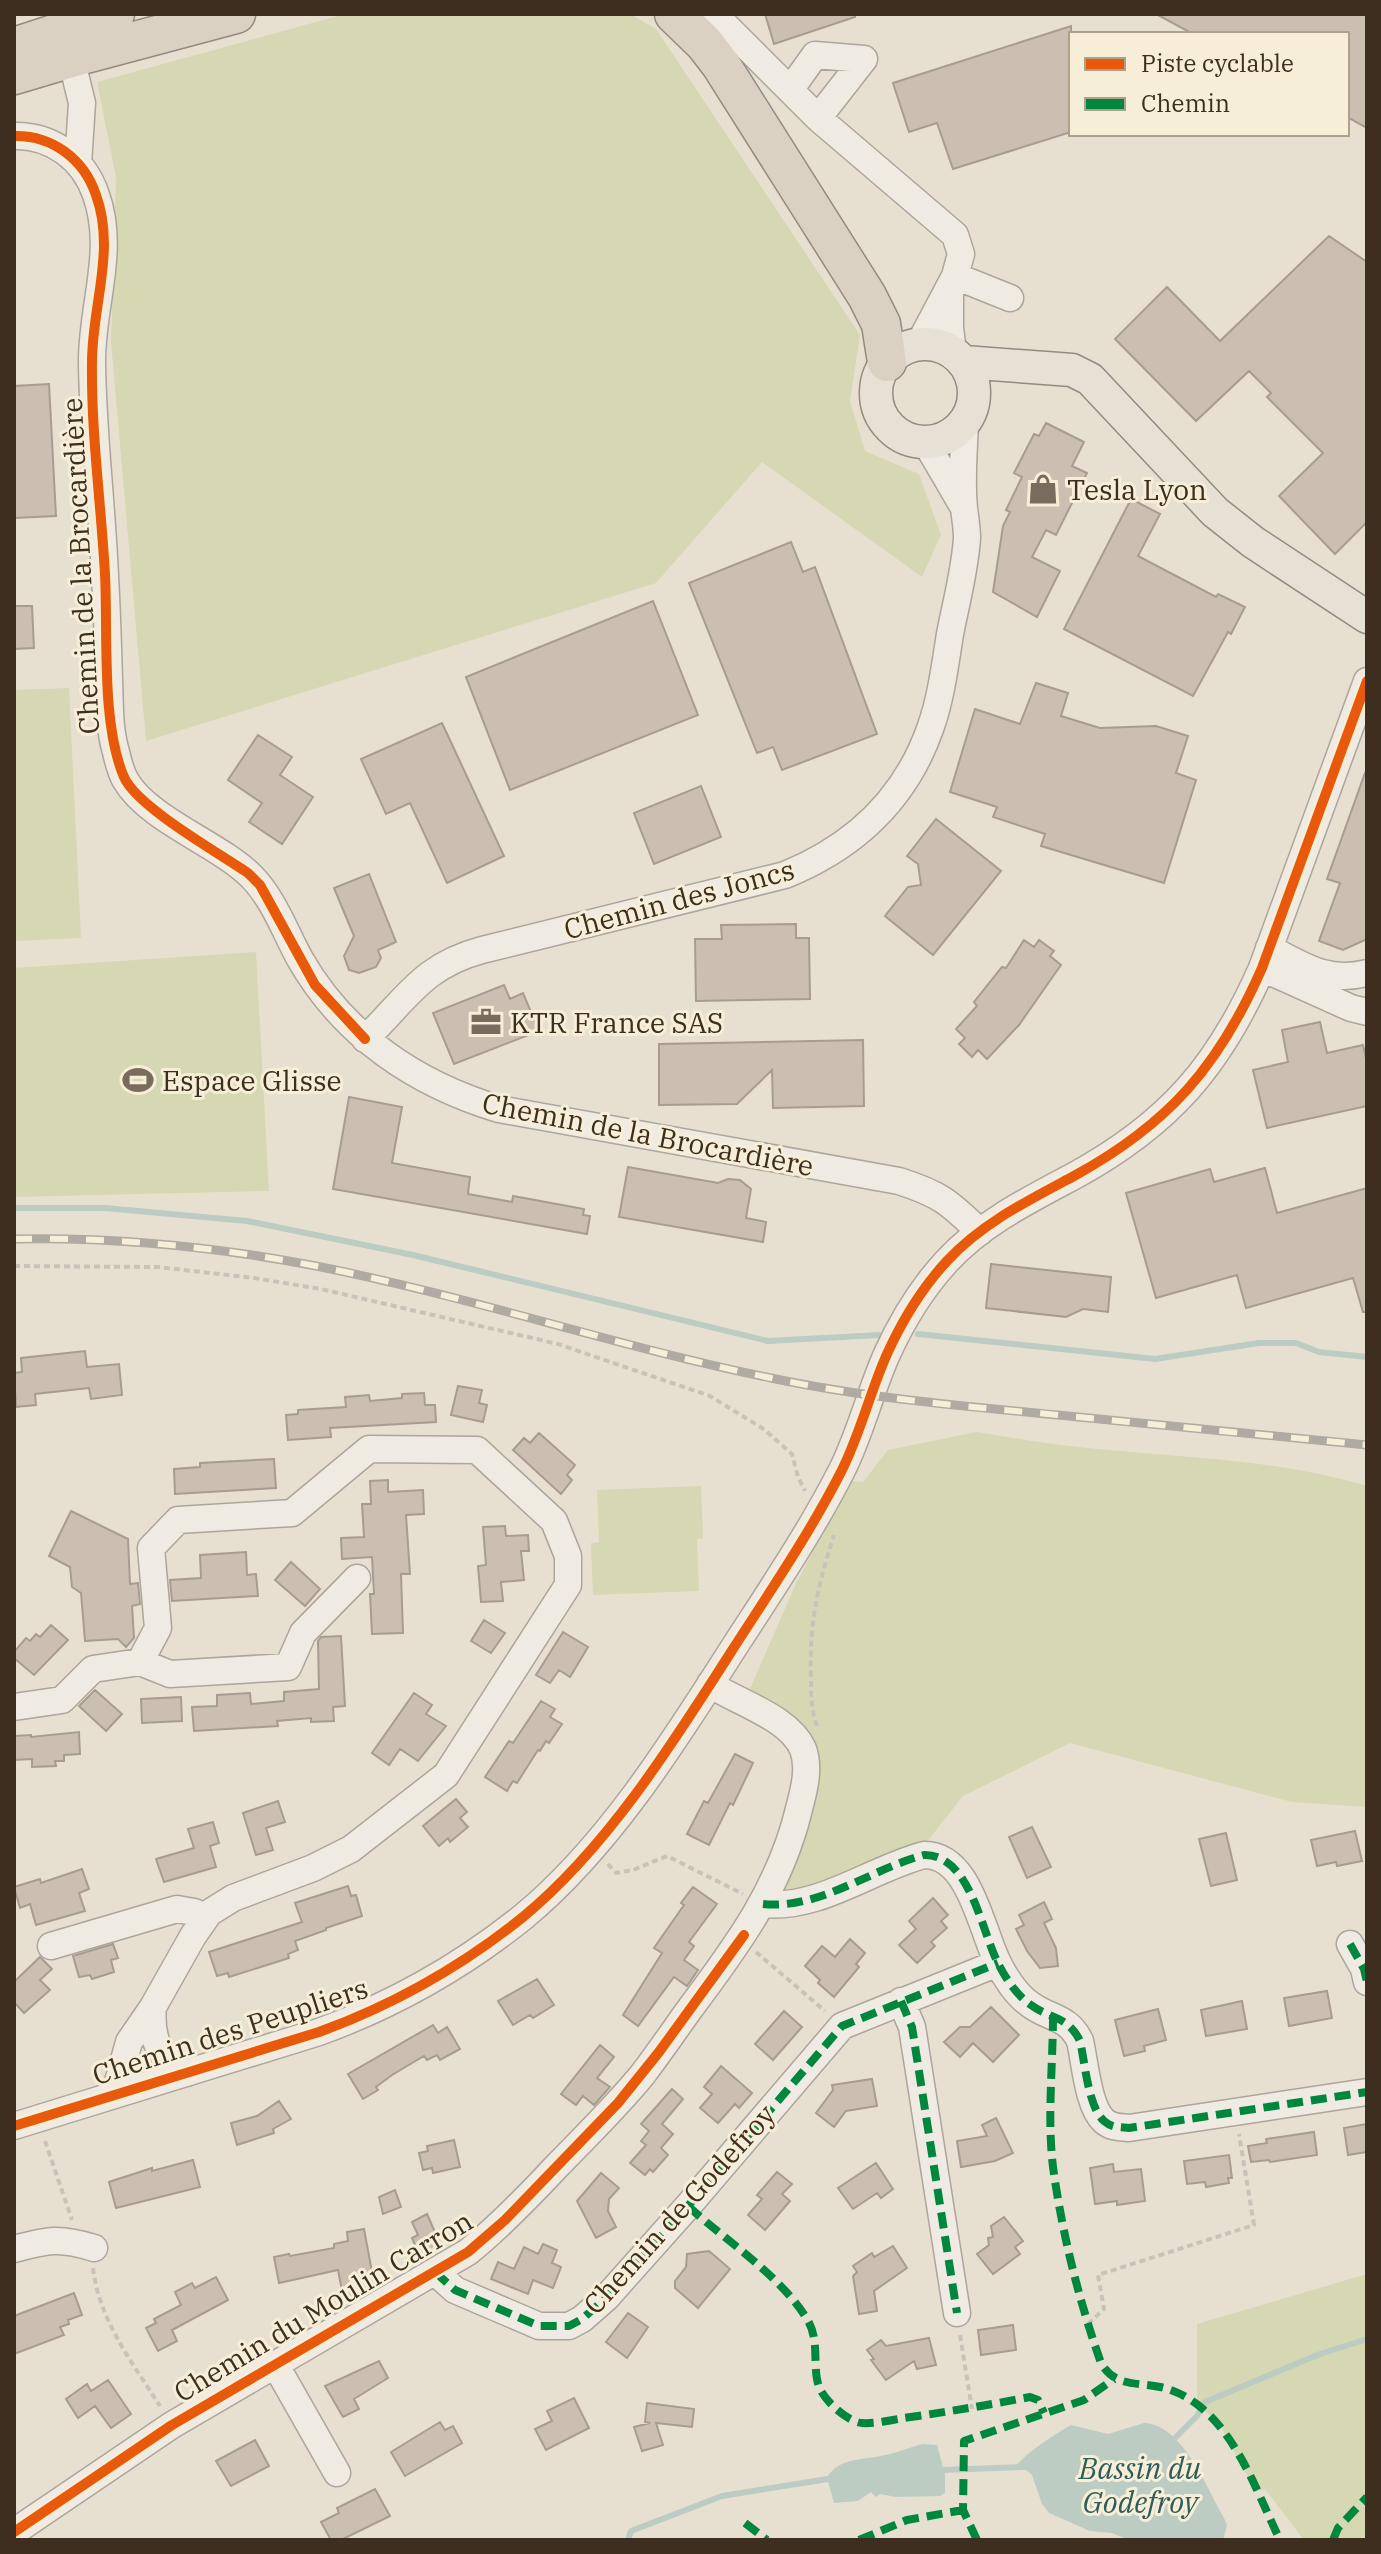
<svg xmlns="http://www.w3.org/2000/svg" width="1381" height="2554" font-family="'IBM Plex Serif',serif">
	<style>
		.green { fill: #d6d7b3 }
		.water { fill: #bcccc2 }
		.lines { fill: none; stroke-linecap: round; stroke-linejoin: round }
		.stream { stroke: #bcccc2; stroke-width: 6 }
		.building { fill: #cbbfb2; stroke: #a89c90; stroke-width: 2 }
		.minor-casing { stroke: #ada599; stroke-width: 29 }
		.major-casing { stroke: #928b80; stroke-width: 35 }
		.highway-casing { stroke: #928b80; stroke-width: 41 }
		.path { stroke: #c8c2b9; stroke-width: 4; stroke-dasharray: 6 4; stroke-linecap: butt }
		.minor { stroke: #efebe3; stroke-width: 26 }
		.major { stroke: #e6e1d4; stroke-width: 32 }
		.highway { stroke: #dad1c2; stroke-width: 38 }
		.rail-casing { stroke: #afaaa2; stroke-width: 9 }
		.rail { stroke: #f7eed8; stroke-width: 6; stroke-dasharray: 18; stroke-linecap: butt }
		.quiet { stroke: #00873e; stroke-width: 8; stroke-dasharray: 16 8; stroke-linecap: butt }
		.cycleway-casing { stroke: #f7eed8; stroke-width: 15 }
		.cycleway { stroke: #e8590c; stroke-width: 10 }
		.labels { text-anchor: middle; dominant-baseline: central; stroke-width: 6; stroke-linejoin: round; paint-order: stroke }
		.poi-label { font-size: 28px; fill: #3d2e20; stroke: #f7eed8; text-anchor: start }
		.street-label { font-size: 28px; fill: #3d2e20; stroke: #f7eed8 }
		.water-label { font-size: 30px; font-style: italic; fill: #2f5d5a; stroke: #f7eed8 }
	</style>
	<rect width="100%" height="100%" fill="#e7e0d1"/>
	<path class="green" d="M345 14H630L656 29 860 335 850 401 865 451 919 474 941 535 922 577 762 462 656 583 146 741 111 342 116 177 97 82Z
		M69 688 81 938 14 941V690Z
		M256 952 269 1191 14 1197V968Z
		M976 1432C1005 1436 1033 1442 1062 1445 1163 1458 1268 1456 1367 1486V1807L1292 1802 1070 1743 963 1796 922 1848 776 1899 812 1760 749 1691 795 1586 849 1481 863 1482 888 1450Z
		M701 1486 703 1538 697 1539 699 1591 593 1595 591 1543 599 1542 597 1490Z
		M1367 2274V2540H1304L1265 2489 1256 2492 1219 2423 1197 2405V2324Z"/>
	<path class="water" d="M1144 2423C1182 2424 1207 2488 1224 2518L1227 2525 1224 2537 1221 2540H1129L1112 2533 1090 2531 1049 2513 1042 2504 1032 2475 1026 2470 1015 2468C1021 2456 1058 2432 1071 2425L1108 2434Z
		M923 2444 937 2445 943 2467 948 2468 949 2472 945 2473V2493L940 2496 896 2497 880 2494 876 2497 871 2492 858 2501 834 2503 827 2478C838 2457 865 2460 886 2455 898 2452 911 2447 923 2444Z"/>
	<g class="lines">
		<path class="stream" d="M14 1208H105L247 1221 413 1255 768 1341 879 1335
			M918 1334 1155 1359 1259 1343H1296L1319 1352 1367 1357
			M1170 2443 1197 2416 1205 2402 1320 2354 1367 2339
			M941 2470 1022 2467
			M628 2540 631 2531 722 2496 834 2478"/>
	</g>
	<path class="building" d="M765 14H855V17L774 44Z
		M1156 14H1367V128L1347 117V34H1193Z
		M1071 26V132L953 169 937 123 909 132 893 83Z
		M1329 236 1367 262V522L1335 554 1279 496 1323 453 1267 397 1271 393 1249 371 1196 421 1115 339 1167 287 1220 341Z
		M49 384 56 516 14 518V386Z
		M1046 423 1084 442 1072 466 1087 473 1056 535 1046 530 1032 557 1060 571 1037 617 993 592 1003 526 1010 512 1006 510 1022 477 1014 473 1034 434 1039 436Z
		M1131 499 1160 514 1138 556 1216 597 1218 594 1245 607 1231 634 1228 632 1193 696 1064 629Z
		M791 542 803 572 815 567 877 734 782 770 773 747 757 753 689 583Z
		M653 601 698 715 510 790 466 677Z
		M14 606H32L34 648 14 649Z
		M1036 683 1068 693 1061 716 1100 728 1156 726 1188 736 1176 773 1196 780 1164 883 1041 846 1045 834 993 817 997 807 950 792 975 709 1020 724Z
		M442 723 504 856 447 883 410 803 386 814 361 759Z
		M258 735 292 757 280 775 313 797 282 844 249 822 262 803 228 780Z
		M1365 773 1367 774V939L1343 950 1319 941 1340 883 1327 879Z
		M701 786 721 837 654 864 634 813Z
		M936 819 1001 871 933 955 885 916 908 887 921 885 918 864 907 856Z
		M369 874 396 942 378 950 381 958 376 967 359 973 349 970 344 956 354 936 334 888Z
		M796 924V938H809L810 999 696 1001 695 939H722L721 925Z
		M1024 940 1034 947 1039 940 1054 951 1050 956 1061 965 1019 1025 987 1059 978 1050 972 1057 959 1044 965 1038 956 1029 977 1006 974 1002 1002 967 1006 968Z
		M504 985 510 999 523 993 539 1031 454 1064 433 1013Z
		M1320 1022 1327 1053 1363 1045 1367 1063V1106L1267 1128 1253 1070 1288 1062 1282 1030Z
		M863 1040 864 1106 773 1108 772 1070 737 1104 659 1105V1044Z
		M349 1097 402 1107 392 1163 470 1177 468 1194 512 1202 513 1196 584 1209 583 1215 590 1216 587 1234 333 1189Z
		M628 1167 718 1183 728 1179 740 1180 751 1189 746 1218 766 1222 763 1242 619 1217Z
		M1265 1168 1277 1213 1367 1188V1312H1363L1353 1278 1246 1308 1237 1275 1156 1298 1126 1193 1210 1169 1214 1182Z
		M991 1264 1111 1277 1108 1312 1083 1309 1066 1317 986 1308Z
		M85 1351 87 1367 119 1364 122 1395 91 1399 89 1388 35 1394 36 1405 16 1407 14 1373 22 1372 21 1358Z
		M458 1386 482 1390 479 1403 487 1405 483 1422 451 1415Z
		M424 1393 425 1405H435L436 1422 330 1428 331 1437 288 1440 286 1415 298 1414V1410L346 1407 345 1397 369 1395 370 1401 402 1398V1394Z
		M539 1433 575 1465 567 1475 572 1480 561 1494 513 1450 524 1438 530 1443Z
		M274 1459 276 1488 175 1494 174 1469 200 1467V1463Z
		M388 1480V1492L423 1490 424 1514 406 1515 410 1574H401L403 1633 372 1634 370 1594H374L372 1557 342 1559 341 1538 364 1537 362 1504H371L370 1481Z
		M71 1511 128 1539 130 1584 138 1583 140 1604 132 1606 134 1638 126 1647 118 1639 85 1641 81 1593 72 1587 70 1567 49 1556Z
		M505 1526 506 1536 528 1535 529 1551H521L524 1580 501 1582 503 1601 481 1602 478 1566 486 1565 483 1527Z
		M246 1552 247 1575 256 1574 258 1596 172 1601 170 1580 201 1578 200 1555Z
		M291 1562 320 1589 305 1606 275 1580Z
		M484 1620 505 1633 491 1653 471 1641Z
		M51 1625 68 1640 34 1675 14 1658V1652L26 1638 30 1641 36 1634 40 1637Z
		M563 1632 588 1647 570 1677 559 1670 550 1683 536 1675Z
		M341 1636 345 1706 333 1707 334 1721 311 1722V1718L277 1721 278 1726 194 1731 192 1707 217 1706V1695L250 1693 251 1704 284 1701V1692L319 1689 318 1641 321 1637Z
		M95 1690 122 1714 106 1731 79 1706Z
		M414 1693 432 1705 426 1714 446 1726 418 1761 400 1749 389 1765 372 1753Z
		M181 1697 182 1721 142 1723 141 1699Z
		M541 1701 555 1709 550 1717 562 1724 549 1743 546 1741 540 1751 538 1750 517 1783 513 1781 507 1791 485 1777 509 1741 513 1743Z
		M79 1732 80 1754 64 1755V1761H55L56 1766 32 1767V1759L14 1760V1736L31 1735V1737Z
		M735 1754 753 1763 733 1805 730 1803 709 1845 687 1834 704 1801 708 1803Z
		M456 1799 467 1812 460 1818 468 1827 450 1842 448 1838 439 1846 423 1826Z
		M278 1801 285 1822 266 1828 273 1850 256 1855 243 1813Z
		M213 1822 219 1843 210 1846 216 1867 164 1882 156 1859 194 1848 188 1829Z
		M1032 1827 1051 1867 1027 1878 1009 1837Z
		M1355 1831 1362 1861 1337 1866 1336 1862 1317 1866 1311 1840Z
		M1226 1833 1237 1880 1211 1886 1199 1839Z
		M82 1869 89 1889 79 1893 85 1911 36 1925 30 1904 20 1908 14 1887 40 1879 41 1883Z
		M348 1886 351 1896 356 1895 362 1916 326 1928V1930L295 1941 298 1950 288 1954 289 1958 229 1977 228 1973 217 1976 209 1952 302 1922 295 1903Z
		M693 1887 717 1904 689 1942 694 1946 684 1960 698 1970 687 1986 674 1977 638 2026 623 2015 662 1953 654 1948 684 1905 681 1903Z
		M933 1898 948 1915 941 1921 947 1928 931 1942 935 1946 917 1963 899 1945 916 1929 909 1921Z
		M1044 1902 1052 1919 1044 1923 1056 1948 1058 1966 1040 1968 1027 1951 1016 1929 1024 1925 1019 1915Z
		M850 1939 865 1953 856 1964 859 1967 834 1997 818 1983 820 1980 805 1966 822 1946 835 1957Z
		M113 1944 118 1958 111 1960 114 1972 92 1979 90 1975 79 1977 73 1956Z
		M40 1957 52 1969 40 1980 50 1990 24 2013 14 2002V1982Z
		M537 1979 554 2005 533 2018 530 2015 513 2025 498 2001Z
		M1327 1991 1332 2018 1289 2026 1284 1998Z
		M1242 2001 1247 2029 1206 2036 1201 2010Z
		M991 2007 1019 2035 993 2062 973 2043 960 2057 944 2042 960 2027H970Z
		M1158 2009 1166 2040 1144 2046 1145 2051 1124 2056 1115 2020Z
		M784 2011 802 2027 773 2060 755 2044Z
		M433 2025 438 2033 447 2027 460 2049 440 2060 437 2055 427 2060 424 2056 392 2075 376 2087 378 2090 363 2099 348 2074Z
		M600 2045 614 2057 597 2078 610 2087 594 2105 583 2096 576 2105 561 2094Z
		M721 2066 752 2093 739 2108 735 2104 718 2123 700 2108 712 2094 704 2087Z
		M872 2079 877 2106 846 2111 834 2127 816 2113 833 2090 832 2085Z
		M672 2089 683 2099 662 2124 673 2134 661 2148 668 2155 653 2172 650 2169 645 2175 630 2163 646 2145 641 2141 649 2131 641 2124Z
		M279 2101 291 2119 273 2129 274 2133 237 2145 231 2123 257 2116Z
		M996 2118 1013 2153 995 2161 961 2167 957 2141 987 2136 982 2125Z
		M1367 2124V2152L1348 2155 1344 2128Z
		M1314 2132 1317 2155 1270 2162 1269 2160 1251 2162 1248 2146 1267 2143 1266 2139Z
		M454 2140 460 2167 433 2173 432 2168 423 2170 419 2153 428 2151 427 2146Z
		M1229 2155 1232 2178H1228L1229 2183 1206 2187 1205 2182 1187 2184 1184 2161Z
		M193 2160 200 2187 116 2208 109 2182 152 2168V2171Z
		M876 2163 893 2189 881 2198 877 2193 853 2209 838 2188Z
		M1113 2164 1114 2172 1141 2169 1145 2201 1117 2205V2201L1095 2204 1090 2168Z
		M777 2172 792 2184 782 2194 790 2201 765 2230 748 2215 762 2199 757 2195Z
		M601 2173 619 2188 609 2199 608 2211 616 2227 596 2238 577 2201Z
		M395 2190 401 2207 383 2214 379 2197Z
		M427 2214 442 2248 421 2260 412 2238 418 2235 412 2222Z
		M1004 2217 1023 2241 1015 2247 1020 2254 993 2274 977 2254 989 2245 988 2238 993 2237 991 2226Z
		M364 2229 375 2288 360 2297 359 2293 343 2296 338 2270 279 2283 274 2257 289 2254 290 2256 334 2248V2244L348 2241 347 2232Z
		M543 2244 557 2250 552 2263 561 2267 553 2288 533 2280 528 2294 491 2279 498 2262 514 2269 524 2247 538 2254Z
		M893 2246 907 2268 874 2291 877 2311 859 2314 853 2276 857 2272 853 2266 872 2253 874 2257Z
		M709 2251 730 2269 698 2308 675 2288V2281L686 2267 687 2254Z
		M216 2277 228 2300 172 2330 177 2341 158 2351 146 2328 156 2323 154 2319 181 2305 175 2292 192 2283 195 2288Z
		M74 2293 82 2315 68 2320 69 2324 60 2327 64 2335 14 2354V2316Z
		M628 2313 648 2327 627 2358 606 2342Z
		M1013 2325 1016 2350 981 2355 978 2330Z
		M929 2338 936 2365 917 2369 914 2361 886 2380 871 2360 874 2359 867 2350 881 2340 886 2346Z
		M379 2361 388 2378 354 2399 359 2409 343 2417 325 2386Z
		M108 2380 131 2414 111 2428 95 2406 78 2418 66 2399 87 2384 91 2391Z
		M574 2398 589 2428 546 2450 535 2429 552 2421 547 2411Z
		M647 2403 694 2409 692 2427 656 2423 663 2445 642 2451 634 2427 650 2423 645 2422Z
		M440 2422 445 2430 453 2426 462 2443 405 2476 391 2452Z
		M255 2440 269 2466 231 2486 216 2461Z
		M375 2489 390 2516 341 2540H331L321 2522 339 2513 337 2508Z"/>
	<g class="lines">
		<g class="minor-casing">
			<path id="minor" d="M714 14 818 118 955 235 961 254 955 276 919 344
				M790 90 815 55 864 59
				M818 118 864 59
				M14 136C52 135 84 159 96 195 116 251 91 307 92 364 93 435 102 506 105 576 107 611 108 645 109 680 110 704 109 729 116 752 118 761 121 773 126 781 149 820 219 844 251 876 274 899 285 932 300 959 344 1036 416 1084 499 1109L899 1181C940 1194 949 1202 980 1232
				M78 164 82 103 71 58 86 51
				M955 276 1010 298
				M950 292V328L953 352
				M926 443 964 508
				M1269 948C1304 966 1327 983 1367 973
				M1262 968 1351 1008 1367 1012
				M365 1039C407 999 422 966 482 950L785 875C854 847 905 799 930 729 941 699 945 665 950 634 956 603 965 570 967 538 967 527 965 518 964 508 961 480 964 451 965 423
				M140 1662 170 1674 288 1667 303 1633 357 1578
				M14 1707 62 1700 93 1669 140 1662 158 1628 151 1548 178 1520 292 1513 369 1449 477 1450 554 1521 568 1556V1585L446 1775 351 1849 313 1868 233 1898 209 1913 193 1936 153 2007 129 2042 118 2082 121 2093
				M763 1904C819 1910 871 1869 924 1855 969 1854 981 1928 997 1961 1004 1976 1017 1996 1031 2005 1050 2019 1068 2016 1080 2041 1085 2062 1088 2107 1104 2121 1112 2128 1120 2127 1129 2128L1367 2092
				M1350 1944 1364 1969 1367 1982
				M51 1946 177 1909 194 1912 205 1918
				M901 2001 912 2027 957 2313
				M153 2007C150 2038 159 2059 187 2073
				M14 2126 319 2032C393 2005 462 1966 523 1917 607 1848 673 1743 731 1652 769 1593 810 1533 842 1470 861 1432 870 1392 887 1354 902 1321 922 1288 947 1261 982 1223 1029 1200 1074 1176 1169 1124 1219 1066 1262 968L1367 681
				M14 2249C48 2240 59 2237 94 2248
				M435 2272 455 2290 539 2326H569L582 2319 606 2298 688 2206 842 2026 998 1963
				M275 2364 337 2473
				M14 2532 172 2425 468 2252C500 2226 528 2197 556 2167 585 2137 616 2107 643 2074 659 2053 674 2031 689 2010 737 1946 780 1888 799 1809 804 1790 810 1768 803 1749 789 1717 738 1703 710 1684"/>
		</g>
		<g class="major-casing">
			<path id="major" d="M876 393a49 49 0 1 1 98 0a49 49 0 1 1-98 0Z
				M964 362 1072 370 1090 379 1215 512 1253 542 1367 617"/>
		</g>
		<g class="highway-casing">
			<path id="highway" d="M674 14 704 43 721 65 867 296 881 324 887 362
				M14 47 115 14
				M14 75 71 58 236 14"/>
		</g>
		<path class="path" d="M14 1266 158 1267 254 1278 321 1289 558 1344 710 1396 765 1430 792 1454 798 1477 805 1491
			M817 1726C811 1710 811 1694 811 1676 809 1623 818 1585 834 1535
			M608 1864 616 1873 633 1870 667 1856 743 1894
			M756 1952 825 2011
			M45 2141 72 2220
			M93 2268C99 2320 133 2364 160 2406
			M1088 2324 1104 2309 1098 2275 1254 2225 1239 2134
			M960 2335 972 2409"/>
		<use href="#minor" class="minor"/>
		<use href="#major" class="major"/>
		<use href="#highway" class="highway"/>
		<g class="rail-casing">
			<path id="rail" d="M14 1239C115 1237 217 1247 316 1266 469 1296 618 1347 771 1378 866 1398 962 1406 1058 1415 1161 1425 1264 1435 1367 1445"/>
		</g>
		<use href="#rail" class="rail"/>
		<path class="quiet" d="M763 1904C819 1910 871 1869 924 1855 969 1854 981 1928 997 1961 1004 1976 1017 1996 1031 2005 1050 2019 1068 2016 1080 2041 1085 2062 1088 2107 1104 2121 1112 2128 1120 2127 1129 2128L1367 2092
			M1350 1944 1364 1969 1367 1982
			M901 2001 912 2027 957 2313
			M1053 2015C1053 2065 1047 2117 1053 2167 1062 2233 1079 2301 1101 2363 1115 2387 1136 2382 1160 2387 1174 2390 1186 2396 1198 2405 1239 2437 1258 2495 1280 2540
			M688 2206C727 2242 778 2273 807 2319 821 2341 811 2369 820 2389 826 2402 848 2422 862 2423 875 2424 891 2420 904 2418 947 2412 988 2405 1030 2397L1038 2400 1044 2413
			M435 2272 455 2290 539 2326H569L582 2319 606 2298 688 2206 842 2026 998 1963
			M745 2523 767 2540
			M859 2540 907 2520 963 2510
			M977 2540 963 2510 964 2441 1084 2400 1114 2379
			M1333 2540 1338 2528 1367 2497"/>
		<g class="cycleway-casing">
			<path id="cycleway" d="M14 136C52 135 84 159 96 195 116 250 92 306 92 362 91 432 101 504 105 574 108 633 101 724 124 777 137 807 219 853 248 873L260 885 315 985 365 1039
				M14 2126 319 2032C393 2005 462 1966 523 1917 607 1848 673 1743 731 1652 769 1593 810 1533 842 1470 861 1432 870 1392 887 1354 902 1321 922 1288 947 1261 982 1223 1029 1200 1074 1176 1169 1124 1219 1066 1262 968L1367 681
				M14 2532 172 2425 468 2252 505 2220 618 2103 659 2052 744 1935"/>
		</g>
		<use href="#cycleway" class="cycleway"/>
	</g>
	<defs>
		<g id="shop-bare" transform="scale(2.4)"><path d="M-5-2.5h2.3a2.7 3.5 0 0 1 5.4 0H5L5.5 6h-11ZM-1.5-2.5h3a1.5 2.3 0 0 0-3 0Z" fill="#786c5e" stroke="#f7eed8" stroke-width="2.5" paint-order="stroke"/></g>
		<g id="office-bare" transform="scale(2.4)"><path d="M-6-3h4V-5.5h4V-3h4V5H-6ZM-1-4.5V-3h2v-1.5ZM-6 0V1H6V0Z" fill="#786c5e" stroke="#f7eed8" stroke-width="2.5" paint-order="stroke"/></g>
		<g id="stadium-bare" transform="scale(2.4)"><path d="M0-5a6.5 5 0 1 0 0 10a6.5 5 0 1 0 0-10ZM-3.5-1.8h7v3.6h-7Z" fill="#786c5e" stroke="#f7eed8" stroke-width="2.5" paint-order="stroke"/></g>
	</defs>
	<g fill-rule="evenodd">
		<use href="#shop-bare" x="1043" y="489"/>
		<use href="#office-bare" x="486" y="1022"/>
		<use href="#stadium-bare" x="138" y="1080"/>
	</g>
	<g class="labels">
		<g class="poi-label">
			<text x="1067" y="489">Tesla Lyon</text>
			<text x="510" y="1022">KTR France SAS</text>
			<text x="162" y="1080">Espace Glisse</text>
		</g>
		<g class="street-label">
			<text transform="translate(80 566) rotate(-93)">Chemin de la Brocardière</text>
			<text transform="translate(679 899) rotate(-15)">Chemin des Joncs</text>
			<text transform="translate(648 1134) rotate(11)">Chemin de la Brocardière</text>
			<text transform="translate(230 2031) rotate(-18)">Chemin des Peupliers</text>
			<text transform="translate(679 2209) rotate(-48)">Chemin de Godefroy</text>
			<text transform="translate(323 2306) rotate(-31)">Chemin du Moulin Carron</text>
		</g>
		<g class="water-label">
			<text x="1140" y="2467">Bassin du<tspan x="1140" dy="34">Godefroy</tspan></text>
		</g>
	</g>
	<rect width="1381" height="2554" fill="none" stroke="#3d2e20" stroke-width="32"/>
	<rect x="1069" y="32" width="280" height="104" fill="#f7eed8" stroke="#ada18e" stroke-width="2"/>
	<rect x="1085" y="58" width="40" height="12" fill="#e8590c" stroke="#ada18e" stroke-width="2"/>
	<text x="1141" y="72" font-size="24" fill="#3d2e20">Piste cyclable</text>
	<rect x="1085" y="98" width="40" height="12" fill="#00873e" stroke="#ada18e" stroke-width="2"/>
	<text x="1141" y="112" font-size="24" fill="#3d2e20">Chemin</text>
</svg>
